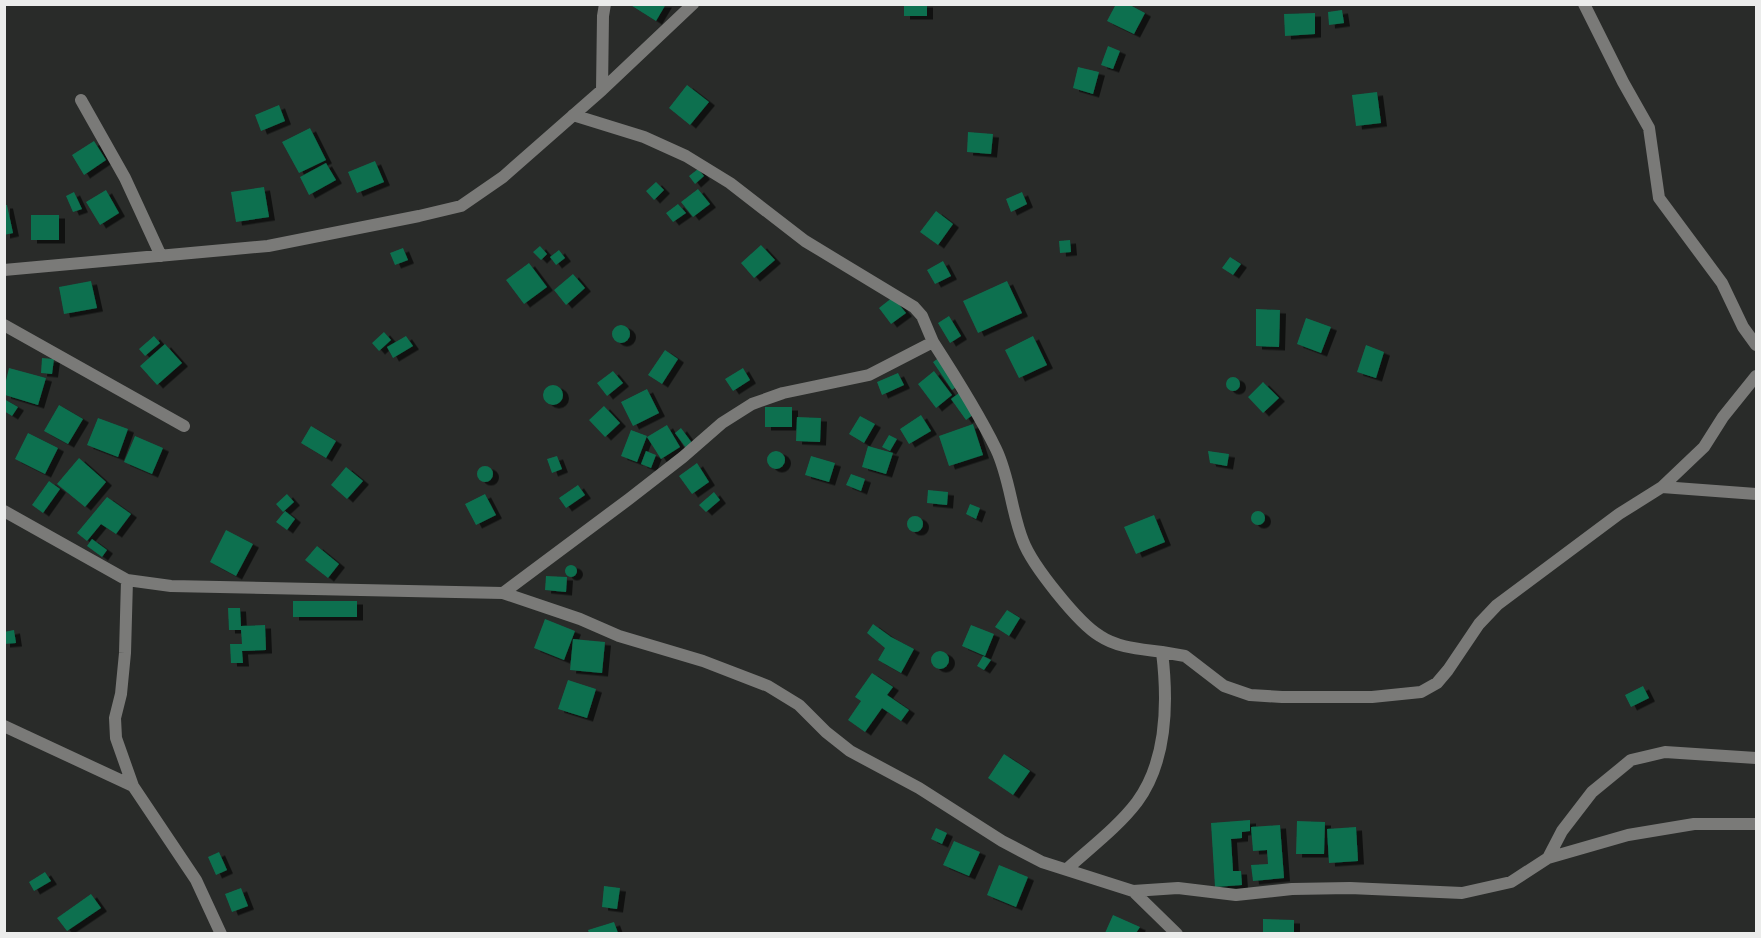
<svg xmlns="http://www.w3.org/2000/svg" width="1761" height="938" font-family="Lato,sans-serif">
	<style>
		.building { fill: #0e6f4f; filter: url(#shadow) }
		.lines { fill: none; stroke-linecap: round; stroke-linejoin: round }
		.street { stroke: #7a7a78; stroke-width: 12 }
	</style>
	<defs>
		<filter id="shadow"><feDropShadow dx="6" dy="3.5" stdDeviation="0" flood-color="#0009"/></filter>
	</defs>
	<rect width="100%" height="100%" fill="#292b29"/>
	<path class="building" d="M629 4H666L656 21Z
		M904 4H927V16H904Z
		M1116 4H1128L1145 13 1134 34 1107 21Z
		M1342 10 1344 23 1329 25 1328 12Z
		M1315 13V34L1285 36 1284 14Z
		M1108 46 1120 51 1113 69 1101 65Z
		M1078 67 1099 72 1093 94 1073 88Z
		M687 85 709 102 690 125 669 108Z
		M1377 92 1381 123 1356 126 1352 95Z
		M279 105 285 121 261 131 255 115Z
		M310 128 326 160 299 173 282 142Z
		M968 132 993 134 991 154 967 152Z
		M94 141 106 160 84 175 72 155Z
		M375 161 384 182 357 193 348 172Z
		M326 163 336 180 309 195 300 177Z
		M698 169 704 176 695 184 689 176Z
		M656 182 664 190 654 200 646 191Z
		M264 187 269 217 236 222 231 192Z
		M698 189 710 204 693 217 681 202Z
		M106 190 119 213 100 225 86 202Z
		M74 192 82 209 73 212 66 196Z
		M1022 192 1027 204 1011 212 1006 199Z
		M678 204 686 213 673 222 666 213Z
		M4 205H7L13 233 4 235Z
		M936 211 953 224 938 245 920 232Z
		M31 215H59V240H31Z
		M1070 240 1071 252 1060 253 1059 241Z
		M761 245 775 260 754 278 741 263Z
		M540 246 547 254 541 260 533 252Z
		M403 248 408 260 395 265 390 253Z
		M559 250 565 258 556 265 550 257Z
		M1230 257 1241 264 1233 275 1222 268Z
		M943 261 951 276 935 284 927 270Z
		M529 263 547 287 524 304 506 280Z
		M573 274 585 288 566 305 554 290Z
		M91 281 97 308 64 314 59 287Z
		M1007 281 1022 313 978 333 963 301Z
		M893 297 906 313 891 324 879 308Z
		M1256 309 1280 310 1279 347 1256 346Z
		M949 316 961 336 950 343 938 323Z
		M1306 318 1331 327 1321 353 1297 344Z
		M612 334a9 9 0 1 1 18 0a9 9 0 1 1-18 0Z
		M384 332 391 340 379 351 372 343Z
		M154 336 160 343 145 356 139 349Z
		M406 336 413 346 393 358 387 347Z
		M1033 336 1047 365 1019 378 1005 350Z
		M165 344 182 363 157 385 140 366Z
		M1366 345 1384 352 1376 378 1357 372Z
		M665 350 678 359 662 384 648 375Z
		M940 357 959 385 952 390 933 362Z
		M42 358 54 359 52 374 41 373Z
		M9 368 46 378 38 405 5 395V385Z
		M743 368 750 380 733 391 725 379Z
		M613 371 623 383 607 396 597 383Z
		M934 371 952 395 936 408 918 384Z
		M898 373 904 385 882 395 877 382Z
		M1226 384a7 7 0 1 1 14 0a7 7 0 1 1-14 0Z
		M1263 382 1279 398 1263 413 1248 397Z
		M543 395a10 10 0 1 1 20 0a10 10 0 1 1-20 0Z
		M647 389 659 413 633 426 621 402Z
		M959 393 974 414 966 420 951 399Z
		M4 399 18 407 12 416 4 411Z
		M59 405 83 419 68 444 44 431Z
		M604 406 620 423 605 437 589 420Z
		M765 407H792V427H765Z
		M921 415 931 431 909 444 900 429Z
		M860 416 875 424 864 443 849 434Z
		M797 417 821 418 820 442 796 441Z
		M98 418 128 429 118 457 87 445Z
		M973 424 983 455 949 466 939 436Z
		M667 425 680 447 661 459 647 437Z
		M311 426 336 441 326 458 301 443Z
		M681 428 692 443 686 448 675 433Z
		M631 430 647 436 637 462 621 456Z
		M28 433 58 448 45 474 15 459Z
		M889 435 897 439 890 451 882 447Z
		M135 436 163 448 152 474 124 462Z
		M868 446 893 453 886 474 862 467Z
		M767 460a9 9 0 1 1 18 0a9 9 0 1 1-18 0Z
		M646 451 656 455 651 468 641 464Z
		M1208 451 1229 454 1227 466 1210 463Z
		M557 456 562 469 552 473 547 459Z
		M811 456 835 463 829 482 805 475Z
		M79 458 106 482 85 507 57 484Z
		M697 463 709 482 692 494 679 476Z
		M477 474a8 8 0 1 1 16 0a8 8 0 1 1-16 0Z
		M346 467 363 481 347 499 331 485Z
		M851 474 865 479 861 491 846 485Z
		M49 481 60 489 43 513 32 505Z
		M578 485 585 495 566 508 559 498Z
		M928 490 948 492 947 505 927 503Z
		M714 492 720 500 706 512 699 505Z
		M287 494 294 502 283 512 276 504Z
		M485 494 496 515 476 525 465 504Z
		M107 497 131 514 116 534 101 524 87 541 77 533Z
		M970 504 980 508 976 519 966 514Z
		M1251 518a7 7 0 1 1 14 0a7 7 0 1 1-14 0Z
		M285 511 295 519 287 530 276 522Z
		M1154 515 1165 542 1136 554 1124 527Z
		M907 524a8 8 0 1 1 16 0a8 8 0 1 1-16 0Z
		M226 530 253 544 236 576 210 562Z
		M92 539 107 550 102 557 87 546Z
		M317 546 339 564 328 578 305 560Z
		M565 571a6 6 0 1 1 12 0a6 6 0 1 1-12 0Z
		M546 576 567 577 566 592 545 590Z
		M293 601H357V617H293Z
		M228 608H240L241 626 265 625 266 650 242 651 243 663H231L230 644H242L241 630H229Z
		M1007 610 1020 618 1009 636 995 627Z
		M545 619 575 631 564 660 534 648Z
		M873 624 891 637 914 649 901 673 878 660 885 648 867 633Z
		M971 625 994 634 985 656 962 646Z
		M14 630 16 643 4 644V632Z
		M573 639 605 642 602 673 570 670Z
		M931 660a9 9 0 1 1 18 0a9 9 0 1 1-18 0Z
		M983 656 991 660 984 670 977 666Z
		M872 673 893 687 887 695 909 710 901 721 882 708 865 732 848 720 861 701 855 697Z
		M568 680 596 689 587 718 558 709Z
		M1643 686 1649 698 1631 707 1625 695Z
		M1004 754 1030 771 1013 795 988 778Z
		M1250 820V831L1242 832V838L1231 839 1233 871H1241L1242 885 1215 887 1211 823Z
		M1297 821 1325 822 1324 854H1296Z
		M1280 825 1284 878 1253 881 1251 865 1268 864 1267 850 1253 851 1251 827Z
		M1356 827 1358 861 1329 863 1327 829Z
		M936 828 947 833 942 844 931 839Z
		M954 841 980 852 969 876 943 865Z
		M219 852 227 870 216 875 208 857Z
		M999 865 1028 877 1016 907 987 895Z
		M45 872 51 881 34 891 29 882Z
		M604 886 620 888 617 909 602 907Z
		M241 888 248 906 232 912 225 894Z
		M91 894 101 908 67 931 57 918Z
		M1113 915 1140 927 1136 933H1105Z
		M1263 919 1294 920V933H1263Z
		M614 922 618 933H589L588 930Z"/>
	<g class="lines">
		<path class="street" d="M1584 4 1623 82 1649 128 1659 198 1722 283 1743 327 1756 345
			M602 90 603 16 605 4
			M81 100 125 178 161 256
			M573 115 644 137 686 156 730 183 805 241 914 307 922 316 933 342
			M4 270 268 246 419 216 461 206 503 177 602 90 693 4
			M4 325 184 426
			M1662 487 1756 494
			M4 511 127 580 171 586 503 593 629 499 683 457 722 423 752 404 783 393 869 375 933 342C955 376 978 412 996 449 1010 478 1011 511 1023 541 1032 565 1078 623 1100 636 1118 648 1141 649 1162 652 1168 701 1168 760 1137 802 1118 827 1090 848 1067 869
			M127 580 125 653 121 694 115 718 116 738 133 786 196 880 221 934
			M503 593 580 619 619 636 703 661 768 686 799 705 826 732 850 751 919 788 1002 841 1042 862 1133 891 1178 888 1236 895 1292 889 1350 888 1462 893 1511 882 1548 858 1562 831 1592 792 1631 760 1665 752 1756 758
			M1162 652 1185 656 1224 686 1250 695 1282 697H1372L1421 692 1437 683 1448 670 1479 624 1497 605 1619 514 1662 487 1704 447 1723 417 1756 376
			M4 726 133 786
			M1548 858 1628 835 1694 824H1756
			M1133 891 1177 934"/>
	</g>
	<rect width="1761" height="938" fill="none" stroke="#ebeceb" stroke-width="12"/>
</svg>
